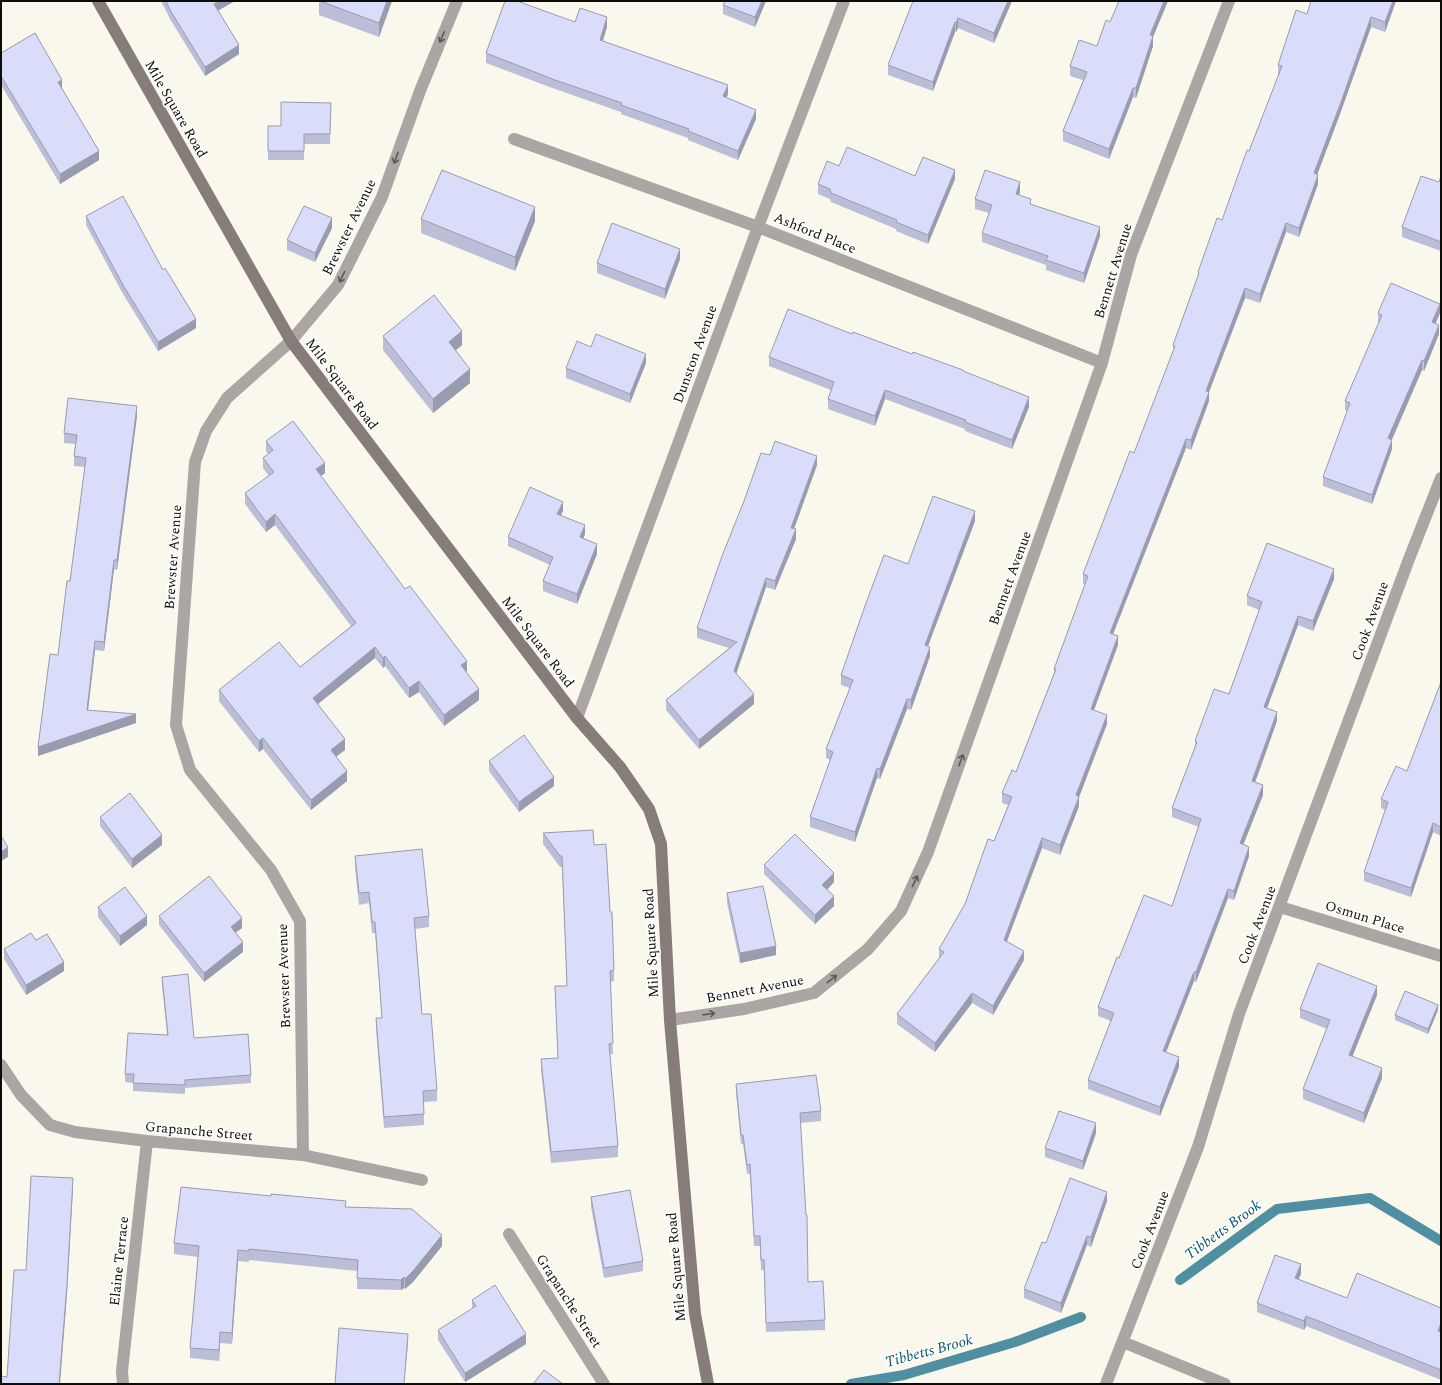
<svg xmlns="http://www.w3.org/2000/svg" width="1442" height="1385" font-family="Spectral,serif">
	<style>
		.lines { fill: none; stroke-linecap: round; stroke-linejoin: round }
		.stream { stroke: #508fa2; stroke-width: 10 }
		.street { stroke: #aba5a3; stroke-width: 12 }
		.secondary { stroke: #867d7b; stroke-width: 12 }
		.wall { fill: #bbbed6 }
		.shaded-wall { fill: #999bae }
		.building { fill: #daddf9; stroke: #999bae }
		.oneway { stroke: #5c5856 }
		.labels { text-anchor: middle; dominant-baseline: central; stroke-width: 3; stroke-linejoin: round; paint-order: stroke }
		.street-label { font-size: 14px; fill: #0d0c08; stroke: #fff }
		.water-label { font-size: 15px; font-style: italic; fill: #05566a; stroke: #fff }
	</style>
	<rect width="100%" height="100%" fill="#faf8ec"/>
	<g class="lines">
		<path class="stream" d="M1180 1280 1277 1209 1370 1198 1441 1241
			M851 1384 904 1375 1015 1342 1081 1317"/>
		<path class="street" d="M514 139 758 227 1102 363
			M577 718 758 227 844 1
			M1280 907 1441 956
			M670 1020 744 1009 814 993 868 949 901 911 928 852 1102 363 1131 255 1229 1
			M1 1065 21 1095 50 1125 75 1132 147 1141 303 1155 422 1180
			M303 1155 300 921 271 870 190 770 176 725 195 462 206 431 227 398 291 341 338 285 382 197 420 91 457 1
			M509 1234 604 1384
			M1123 1342 1225 1384
			M123 1384 122 1371 147 1141
			M1106 1384 1198 1147 1239 1014 1409 559 1441 478"/>
		<path class="secondary" d="M98 1 291 341 577 718 620 767 649 809 661 844 670 1020 695 1314 708 1384"/>
	</g>
	<path class="wall" d="M161 1H235L218 10 239 54 205 76 170 19Z
		M319 1H392L379 37 319 15Z
		M725 1H766L755 27 723 14V5Z
		M913 1H1012L994 43 958 28 956 32H955L933 91 888 75V65Z
		M1168 1 1153 37V46L1136 98 1133 97 1109 159 1063 141V131L1083 80 1070 76V66L1097 46 1110 22Z
		M1396 1 1385 32 1371 27 1340 114 1317 175 1318 184 1299 237 1286 232 1260 303 1245 298 1209 392V401L1191 450 1186 448 1113 634 1118 645 1094 710 1107 724 1079 797V806L1060 855 1042 848 1007 941 1024 960 993 1015 972 1003 935 1052 897 1024V1014L939 958V949L965 904 994 841 1008 805 1002 803V793L1016 772 1054 673V669L1085 584H1083V574L1134 453 1173 353V345L1198 276V272L1222 220 1279 75 1278 74V65L1307 14Z
		M575 22 607 27 603 41 728 94 726 98 756 119 738 160 688 140V138L621 114V112L555 89 486 63V53Z
		M1 53 62 89 99 160 60 184 1 85Z
		M331 103 330 144H304V160H268V126H281Z
		M839 166 915 176 955 179 928 244 896 231V229L831 202 830 199 818 194V184Z
		M1441 176V251L1402 237V227L1439 182Z
		M1020 192 1019 195 1031 204 1100 236 1084 283 1046 270V265L982 242V233L989 213 975 209V199Z
		M86 216 196 328 158 351 123 294 86 225Z
		M421 219 535 221 515 271 421 233Z
		M332 228 315 262 287 250V240Z
		M680 259 665 299 597 273V263Z
		M1378 313H1440L1435 324 1439 334 1424 371 1422 370 1392 440V449L1372 504 1323 486V477L1347 411 1345 410V401L1379 323H1378Z
		M852 334 963 372 1029 407 1012 449 965 431V429L885 399 875 426 828 409V399L831 390 769 366V357Z
		M383 336 462 345 455 351 470 383 433 413 383 350Z
		M591 347 646 363 630 403 566 378V368Z
		M137 416 117 570 114 569 104 651 95 650 88 710 136 723 38 756 58 655 70 581 85 467 74 466V456L75 444 64 443V433Z
		M266 441 325 473 321 476 405 589 467 671 466 672 479 700 444 726 419 692 409 698 385 666 383 668 375 658 318 704 345 750 336 757 347 781 311 810 263 749 259 752 219 701V690L300 667 351 626 275 525 266 532 245 504V493L269 476 263 468V458L268 454 266 451Z
		M770 455 817 465 794 529 796 539 775 590 766 587 736 674 754 704 699 749 666 710V700L729 648 697 638V628Z
		M563 511 561 515 585 534 583 539 597 554 577 604 543 591V581L550 565 508 546V537Z
		M975 521 928 646 930 656 911 710 907 709 880 779 877 778 855 842 810 827V817L830 760 826 758V749L850 688 841 685V675L908 564Z
		M1334 579 1313 631 1298 625 1267 708 1277 721 1255 782 1263 795 1243 845 1249 856 1234 900 1228 898 1196 982 1194 981 1166 1052 1179 1067 1160 1116 1088 1089V1080L1111 1021 1098 1016V1007L1119 958 1172 906 1199 827 1172 817V808L1195 747V741L1229 694 1259 610 1247 605V596Z
		M1441 668V680H1440V670Z
		M1441 682V836L1433 832 1411 897 1364 881V872L1385 810 1381 808V799L1407 771Z
		M489 761 554 786 519 812 489 771Z
		M100 817 162 845 132 868 100 826Z
		M543 833 594 845 610 912 614 970V981L610 982 613 1054H610L618 1146V1157L551 1163 541 1070V1059L558 1058 555 986H567L562 867H560L543 844Z
		M355 856 429 916V927L415 929 422 1014 437 1090V1101L424 1102V1125L384 1128 376 1029V1018H382L375 933H372L369 903 359 905 355 868Z
		M764 865 834 882 827 890 834 906 815 924 764 874Z
		M727 893 776 955 740 963 727 903Z
		M98 907 147 925 120 946 98 917Z
		M159 916 242 928 235 933 243 952 204 982 159 925Z
		M36 940 64 971 26 995 4 959V949Z
		M162 977 194 1038 251 1075V1083L185 1088V1094L133 1091V1083L125 1082V1074L167 1035 162 985Z
		M1377 995 1352 1057 1382 1078 1364 1123 1303 1099V1089L1327 1029 1300 1018V1009Z
		M1438 1010 1428 1034 1395 1020V1015Z
		M736 1084 821 1111V1121L800 1123 808 1282 825 1320V1330L766 1332 764 1270H761L760 1246H754L750 1174H747L743 1144H741L736 1093Z
		M1096 1133 1083 1170 1045 1157V1148Z
		M591 1197 643 1261V1271L604 1278 591 1207Z
		M1107 1201 1091 1247 1087 1245 1061 1313 1024 1298V1289L1046 1243Z
		M346 1207 442 1246 413 1282 405 1289 404 1288 401 1290 357 1289V1271L249 1260V1262L238 1261 232 1344 220 1343 219 1361 190 1358V1348L198 1257 174 1254V1243Z
		M1301 1274 1298 1279 1347 1298 1441 1308V1380L1306 1326 1304 1330 1257 1312V1303Z
		M472 1300 526 1344 465 1382 438 1340V1330L472 1309Z"/>
	<path class="shaded-wall" d="M219 1H235L214 13V4Z
		M387 1H392L379 37V23Z
		M762 1H766L755 27V17Z
		M1008 1H1012L994 43V33Z
		M1164 1H1168L1153 37V46L1136 98V88L1150 35Z
		M1393 1H1396L1385 32V22Z
		M607 17V27L600 49V40Z
		M1371 17V27L1340 114 1314 183V173Z
		M958 18V28L956 32V23Z
		M955 22V32L933 91V82Z
		M239 45V54L205 76V67Z
		M62 80V89L58 92V82Z
		M728 85V94L723 106V96Z
		M1133 88V97L1109 159V149Z
		M756 110V119L738 160V151Z
		M99 151V160L60 184V174Z
		M955 170V179L928 244V235Z
		M1318 175V184L1299 237V228Z
		M1020 182V192L1016 203V194Z
		M535 207V221L515 271V257Z
		M332 218V228L315 262V253Z
		M1286 223V232L1260 303V294Z
		M1100 227V236L1084 283V273Z
		M680 249V259L665 299V289Z
		M1245 288V298L1209 392V401L1191 450V440L1206 391Z
		M1440 304V313L1432 332V322Z
		M196 319V328L158 351V342Z
		M1439 325V334L1424 371V361Z
		M462 331V345L449 356V342Z
		M646 354V363L630 403V394Z
		M1422 360V370L1388 448V438Z
		M470 369V383L433 413V399Z
		M885 390V399L875 426V416Z
		M1029 397V407L1012 449V440Z
		M137 406V416L117 570V560Z
		M1186 439V448L1110 642V633Z
		M1392 440V449L1372 504V495Z
		M817 456V465L791 537V528Z
		M325 463V473L316 479V469Z
		M563 502V511L557 523V514Z
		M975 511V521L925 654V645Z
		M275 514V525L266 532V522Z
		M585 525V534L580 547V537Z
		M796 529V539L775 590V581Z
		M597 544V554L577 604V594Z
		M114 560V569L104 651V642Z
		M1334 569V579L1313 631V621Z
		M766 578V587L734 680V671Z
		M1298 616V625L1264 716V707Z
		M1118 636V645L1091 718V709Z
		M95 641V650L87 719V710Z
		M375 647V658L313 708V698Z
		M930 647V656L911 710V700Z
		M385 656V666L383 668V658Z
		M467 661V671L461 676V665Z
		M419 681V692L409 698V688Z
		M479 689V700L444 726V715Z
		M754 694V704L699 749V740Z
		M907 699V709L880 779V769Z
		M1277 712V721L1252 791V781Z
		M136 714V723L38 756V747Z
		M1107 715V724L1076 805V795Z
		M263 738V749L259 752V741Z
		M345 739V750L331 760V750Z
		M877 768V778L855 842V832Z
		M347 771V781L311 810V800Z
		M554 777V786L519 812V802Z
		M1263 785V795L1240 853V843Z
		M1079 797V806L1060 855V845Z
		M1433 823V832L1411 897V888Z
		M162 835V845L132 868V859Z
		M1042 838V848L1004 949V940Z
		M8 847V857L1 861V852Z
		M1249 847V856L1234 900V891Z
		M834 873V882L822 895V885Z
		M1228 889V898L1196 982V972Z
		M834 896V906L815 924V915Z
		M147 916V925L120 946V936Z
		M242 918V928L231 936V927Z
		M243 942V952L204 982V973Z
		M776 946V955L740 963V953Z
		M1024 951V960L993 1015V1006Z
		M64 962V971L26 995V985Z
		M1194 972V981L1163 1060V1051Z
		M1377 986V995L1349 1065V1055Z
		M972 993V1003L935 1052V1043Z
		M1438 1005V1010L1428 1034V1029Z
		M1179 1057V1067L1160 1116V1107Z
		M1382 1068V1078L1364 1123V1113Z
		M1096 1123V1133L1083 1170V1161Z
		M73 1178V1188L67 1294 60 1384H59Z
		M1107 1192V1201L1091 1247V1237Z
		M442 1235V1246L413 1282 405 1289V1279Z
		M1087 1236V1245L1061 1313V1303Z
		M238 1250V1261L232 1344V1333Z
		M1301 1264V1274L1295 1287V1278Z
		M404 1277V1288L401 1290V1280Z
		M1306 1316V1326L1304 1330V1321Z
		M1441 1323V1332L1438 1331Z
		M220 1332V1343L219 1361V1350Z
		M408 1334V1343L404 1384Z
		M526 1334V1344L465 1382V1373Z"/>
	<path class="building" d="M166 1H219L214 4 239 45 205 67 170 10Z
		M320 1H387L379 23Z
		M505 1H517L575 22 580 8 607 17 600 40 728 85 723 96 756 110 738 151 688 131 689 129 621 105 622 103 555 80 486 53Z
		M725 1H762L755 17 723 5Z
		M913 1H1008L994 33 958 18 956 23 955 22 933 82 888 65Z
		M1119 1H1164L1150 35 1153 36 1136 88H1133L1109 149 1063 131 1087 72 1070 66 1079 40 1097 46 1106 20 1110 22Z
		M1311 1H1393L1385 22 1371 17 1340 105 1314 173 1318 175 1299 228 1286 223 1260 294 1245 288 1206 391 1209 392 1191 440 1186 439 1110 633 1118 636 1091 709 1107 715 1076 795 1079 797 1060 845 1042 838 1004 940 1024 951 993 1006 972 993 935 1043 897 1014 944 952 939 949 965 904 988 839 994 841 1012 797 1002 793 1012 770 1016 772 1056 669H1054L1088 576 1083 574 1130 451 1134 453 1175 346 1173 345 1199 273 1198 272 1217 218 1222 220 1247 150 1249 151 1282 66 1278 65 1296 10 1307 14Z
		M35 33 62 80 58 82 99 151 60 174 1 76V53Z
		M281 102 331 103 330 134H304V151H268V126H281Z
		M847 147 915 176 923 157 955 170 928 235 896 222 897 220 831 193 830 189 818 184 827 161 839 166Z
		M442 170 535 207 515 257 421 219Z
		M985 170 1020 182 1016 194 1031 199 1030 204 1100 227 1084 273 1046 260 1048 256 982 233 992 205 975 199Z
		M1421 176 1439 182 1441 176V242L1402 227Z
		M123 196 163 270 165 268 196 319 158 342 123 285 86 216Z
		M304 206 332 218 315 253 287 240Z
		M612 223 680 249 665 289 597 263Z
		M1391 283 1440 304 1432 322 1439 325 1424 361 1422 360 1388 438 1392 440 1372 495 1323 477 1350 403 1345 401 1382 315 1378 313Z
		M434 295 462 331 449 342 470 369 433 399 383 336Z
		M788 309 852 334 853 332 912 354 913 352 963 370V371L1029 397 1012 440 965 422 966 420 885 390 875 416 828 399 834 382 769 357Z
		M596 334 646 354 630 394 566 368 577 341 591 347Z
		M68 398 137 406 117 560H114L104 642 95 641 87 710 136 714 38 747 50 654 58 655 67 581H70L86 458 74 456 77 435 64 433Z
		M293 421 325 463 316 469 405 589 410 586 467 661 461 665 479 689 444 715 419 681 409 688 385 656 383 658 375 647 313 698 345 739 331 750 347 771 311 800 263 738 259 741 219 690 279 642 300 667 356 623 275 514 266 522 245 493 274 472 263 458 273 450 266 441Z
		M775 441 817 456 791 528 796 529 775 581 766 578 734 671 754 694 699 740 666 700 737 642 697 628 722 556 744 501 761 453 770 455Z
		M530 487 563 502 557 514 585 525 580 537 597 544 577 594 543 581 553 557 508 537Z
		M933 496 975 511 925 645 930 647 911 700 907 699 880 769 877 768 855 832 810 817 833 752 826 749 853 680 841 675 866 603 884 555 908 564Z
		M1267 543 1334 569 1313 621 1298 616 1264 707 1277 712 1252 781 1263 785 1240 843 1249 847 1234 891 1228 889 1196 972H1194L1163 1051 1179 1057 1160 1107 1088 1080 1114 1013 1098 1007 1117 957 1119 958 1144 895 1172 906 1201 819 1172 808 1197 742 1195 741 1214 689 1229 694 1262 602 1247 596Z
		M1441 682V827L1433 823 1411 888 1364 872 1388 802 1381 799 1396 766 1407 771Z
		M524 735 554 777 519 802 489 761Z
		M130 793 162 835 132 859 100 817Z
		M593 830 594 845 606 844 610 912H612L614 970 610 971 613 1043 609 1044 618 1146 551 1152 541 1059 558 1058 555 986H567L562 856H560L543 833Z
		M795 834 834 873 822 885 834 896 815 915 764 865Z
		M1 836 8 847 1 852Z
		M422 849 429 916 414 918 422 1014H431L437 1090 423 1091 424 1114 384 1117 376 1018H382L375 922H372L369 892 359 893 355 856Z
		M209 876 242 918 231 927 243 942 204 973 159 916Z
		M763 886 776 946 740 953 727 893Z
		M125 887 147 916 120 936 98 907Z
		M31 933 36 940 47 934 64 962 26 985 4 949Z
		M1318 963 1377 986 1349 1055 1382 1068 1364 1113 1303 1089 1330 1020 1300 1009Z
		M188 974 194 1038 248 1034 251 1075 185 1080V1085L133 1083 134 1074H125L128 1033 168 1035 162 977Z
		M1405 991 1438 1005 1428 1029 1395 1015Z
		M816 1075 821 1111 800 1113 806 1215H807L808 1282 823 1281 825 1320 766 1323 764 1260H761L760 1236H754L750 1164 747 1165 743 1135H741L736 1084Z
		M1059 1111 1096 1123 1083 1161 1045 1148Z
		M31 1176 73 1178 67 1285 59 1384H1V1376L7 1377 14 1270H26Z
		M1070 1178 1107 1192 1091 1237 1087 1236 1061 1303 1024 1289 1042 1242 1046 1243Z
		M181 1187 271 1196V1194L346 1201 345 1207 412 1209 442 1235 413 1271 405 1279 404 1277 401 1280 357 1278 358 1260 249 1249V1251L238 1250 232 1333 220 1332 219 1350 190 1348 199 1246 174 1243Z
		M630 1190 643 1261 604 1268 591 1197Z
		M1275 1255 1301 1264 1295 1278 1347 1298 1357 1273 1441 1308V1323L1438 1331 1441 1332V1370L1306 1316 1304 1321 1257 1303Z
		M495 1285 526 1334 465 1373 438 1330 476 1306 472 1300Z
		M339 1328 408 1334 404 1384H335Z
		M544 1370 563 1384H533Z"/>
	<defs><path id="oneway-shaft" d="M-6 0H5M1.5-3L5.5 0L1.5 3" fill="none" stroke-width="1.6" stroke-linecap="round" stroke-linejoin="round"/></defs>
	<g class="oneway">
		<use href="#oneway-shaft" transform="translate(442 37) rotate(113)"/>
		<use href="#oneway-shaft" transform="translate(396 158) rotate(110)"/>
		<use href="#oneway-shaft" transform="translate(342 277) rotate(116)"/>
		<use href="#oneway-shaft" transform="translate(961 760) rotate(-70)"/>
		<use href="#oneway-shaft" transform="translate(915 881) rotate(-65)"/>
		<use href="#oneway-shaft" transform="translate(832 979) rotate(-38)"/>
		<use href="#oneway-shaft" transform="translate(709 1014) rotate(-8)"/>
	</g>
	<g class="labels">
		<g class="street-label">
			<text transform="translate(176 109) rotate(60)">Mile Square Road</text>
			<text transform="translate(349 227) rotate(-64)">Brewster Avenue</text>
			<text transform="translate(815 233) rotate(22)">Ashford Place</text>
			<text transform="translate(1113 271) rotate(-73)">Bennett Avenue</text>
			<text transform="translate(695 354) rotate(-70)">Dunston Avenue</text>
			<text transform="translate(342 384) rotate(53)">Mile Square Road</text>
			<text transform="translate(173 557) rotate(-86)">Brewster Avenue</text>
			<text transform="translate(1010 578) rotate(-70)">Bennett Avenue</text>
			<text transform="translate(1370 621) rotate(-70)">Cook Avenue</text>
			<text transform="translate(538 642) rotate(53)">Mile Square Road</text>
			<text transform="translate(1365 917) rotate(17)">Osmun Place</text>
			<text transform="translate(1257 925) rotate(-69)">Cook Avenue</text>
			<text transform="translate(651 943) rotate(-93)">Mile Square Road</text>
			<text transform="translate(284 976) rotate(-92)">Brewster Avenue</text>
			<text transform="translate(755 989) rotate(-11)">Bennett Avenue</text>
			<text transform="translate(199 1131) rotate(5)">Grapanche Street</text>
			<text transform="translate(1150 1230) rotate(-69)">Cook Avenue</text>
			<text transform="translate(119 1261) rotate(-84)">Elaine Terrace</text>
			<text transform="translate(676 1267) rotate(-95)">Mile Square Road</text>
			<text transform="translate(569 1301) rotate(57)">Grapanche Street</text>
		</g>
		<g class="water-label">
			<text transform="translate(1223 1230) rotate(-36)">Tibbetts Brook</text>
			<text transform="translate(929 1351) rotate(-15)">Tibbetts Brook</text>
		</g>
	</g>
	<rect width="1442" height="1385" fill="none" stroke="#0d0c08" stroke-width="4"/>
</svg>
